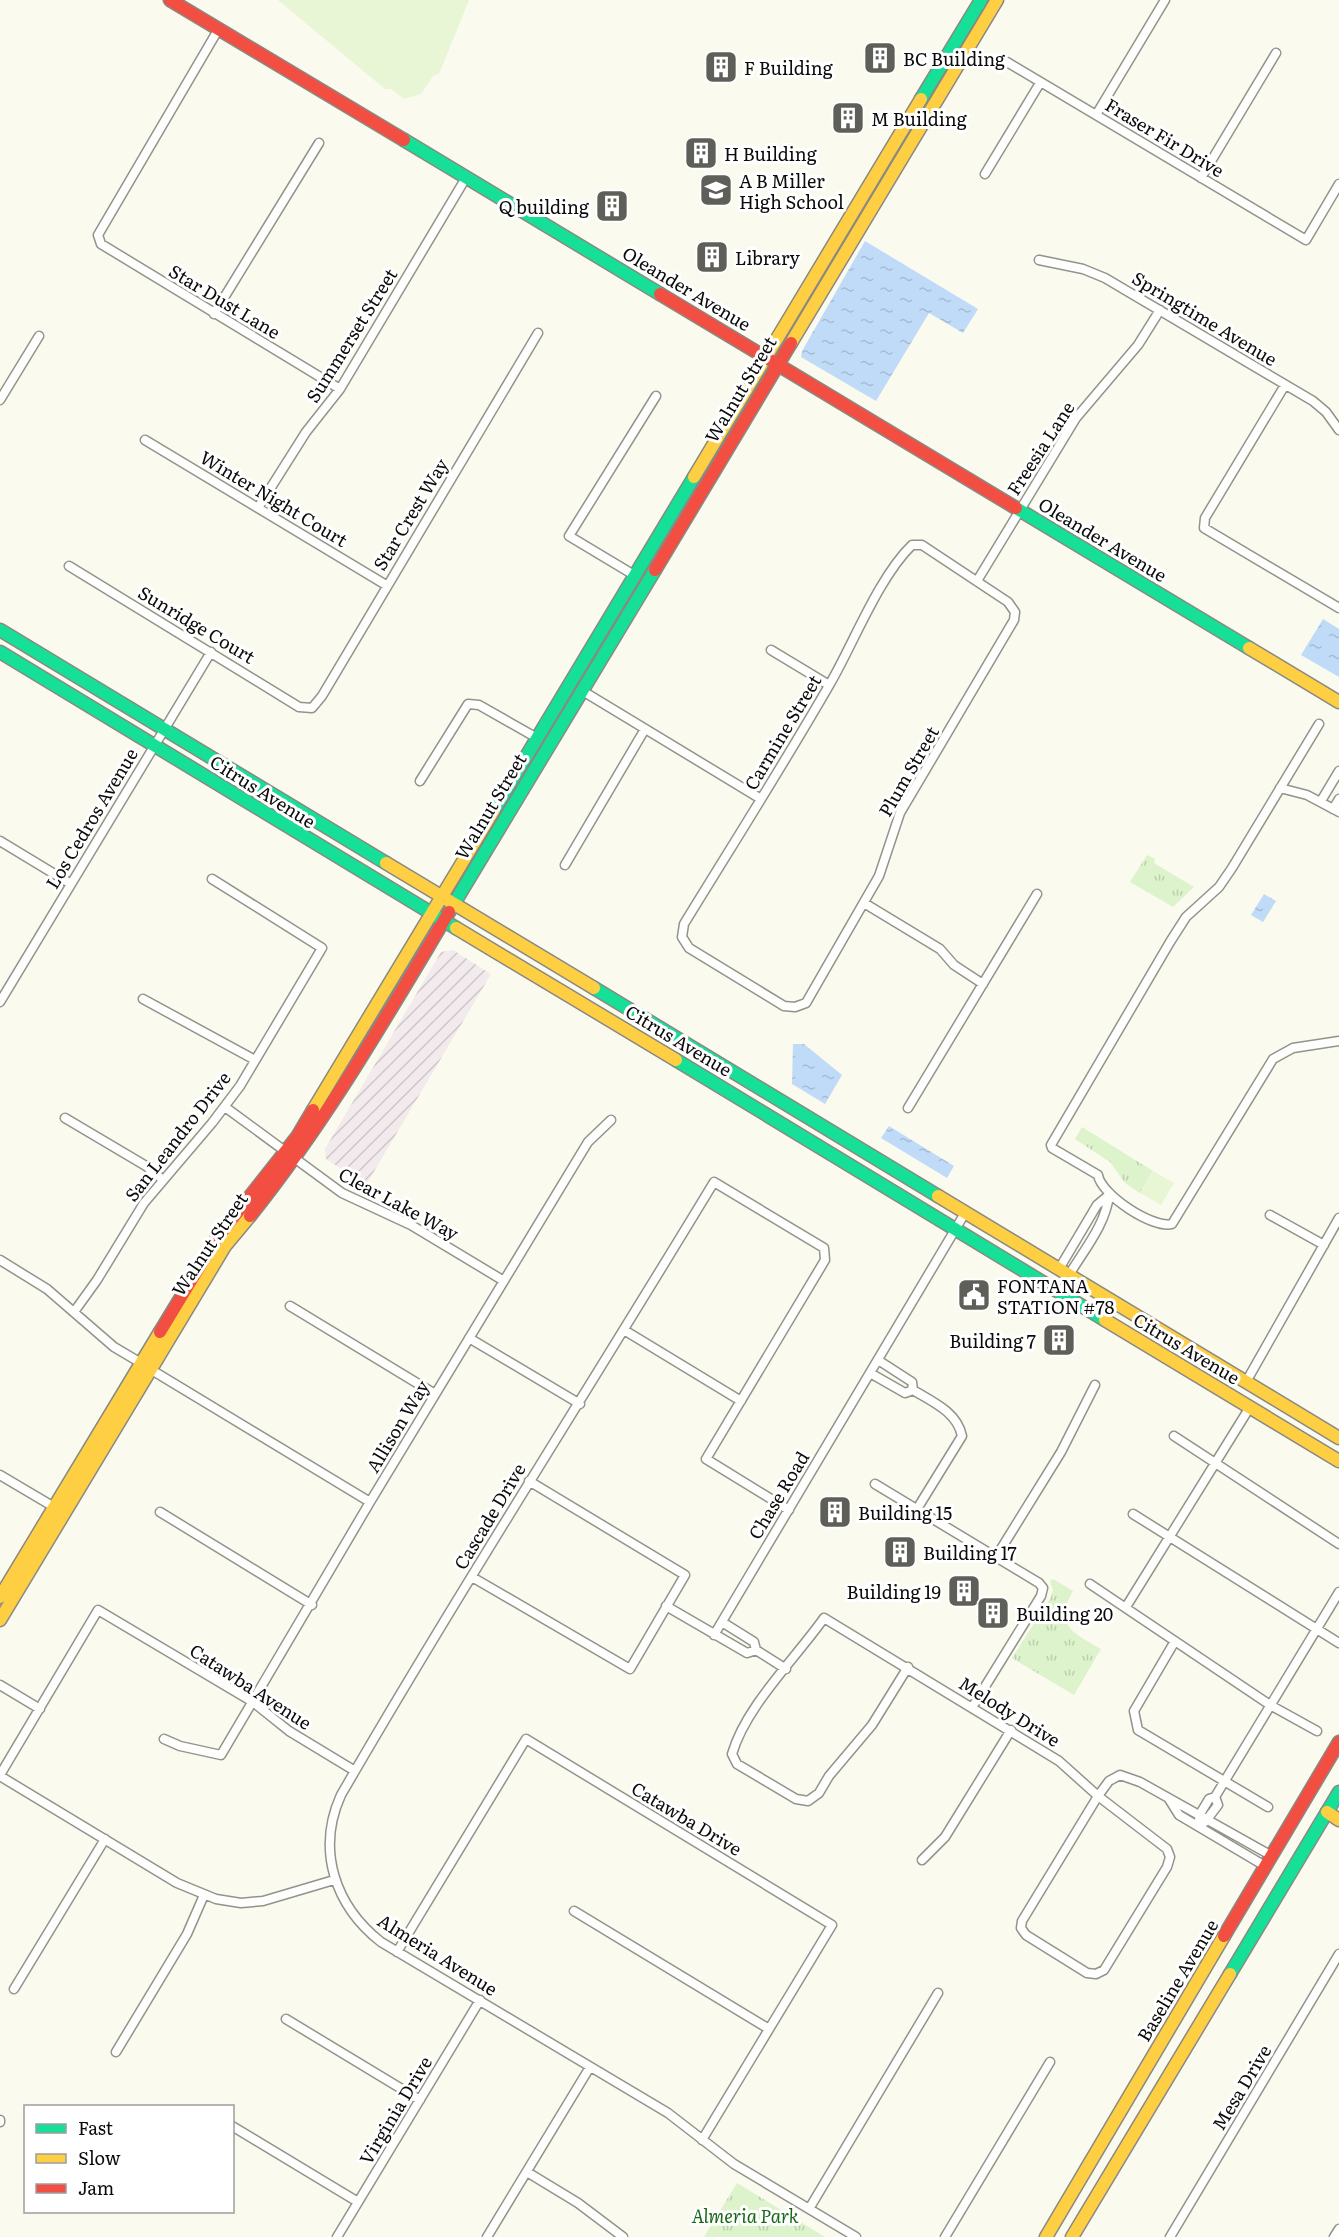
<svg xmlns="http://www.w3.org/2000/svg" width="1339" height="2237" font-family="Literata,serif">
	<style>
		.industrial { fill: url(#industrial-furrows) }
		.park { fill: url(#park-tufts) }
		.pitch { fill: #e8f6d5 }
		.water { fill: url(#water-ripples) }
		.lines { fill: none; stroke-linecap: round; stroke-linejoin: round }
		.street-casing { stroke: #93938d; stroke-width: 11 }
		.fast-casing { stroke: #898984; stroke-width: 15 }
		.slow-casing { stroke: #898984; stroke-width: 15 }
		.jam-casing { stroke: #898984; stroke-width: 15 }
		.street { stroke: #fefefc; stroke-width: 8 }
		.fast { stroke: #16e098; stroke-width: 12 }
		.slow { stroke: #ffcf43; stroke-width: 12 }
		.jam { stroke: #f24e42; stroke-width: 12 }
		.labels { text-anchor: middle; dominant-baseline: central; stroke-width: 6; stroke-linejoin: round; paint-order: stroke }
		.poi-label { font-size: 18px; fill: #0b0b0b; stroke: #fff; text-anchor: start }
		.street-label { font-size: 18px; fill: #0b0b0b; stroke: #fff }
		.park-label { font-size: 18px; font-style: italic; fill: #186816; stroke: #fff }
	</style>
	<defs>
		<pattern id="industrial-furrows" width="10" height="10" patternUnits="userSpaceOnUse" patternTransform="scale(1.5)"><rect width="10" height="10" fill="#f2eaec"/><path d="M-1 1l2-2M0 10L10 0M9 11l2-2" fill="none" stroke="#cec7c9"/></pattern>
		<pattern id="park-tufts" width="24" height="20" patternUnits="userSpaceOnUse" patternTransform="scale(1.5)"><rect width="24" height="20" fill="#dcf3cb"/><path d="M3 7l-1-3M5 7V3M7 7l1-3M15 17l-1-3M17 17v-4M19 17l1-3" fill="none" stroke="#bbcfad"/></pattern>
		<pattern id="water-ripples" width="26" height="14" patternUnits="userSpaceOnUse" patternTransform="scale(1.5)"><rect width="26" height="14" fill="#c0dbf8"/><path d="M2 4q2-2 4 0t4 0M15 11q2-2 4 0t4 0" fill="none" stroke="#a4bbd3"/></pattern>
	</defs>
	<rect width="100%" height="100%" fill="#fafaee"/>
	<path class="industrial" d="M453 950 491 974 366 1185 326 1159 325 1149 441 952Z"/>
	<path class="park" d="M1147 855 1155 859 1154 863 1194 887 1173 907 1130 882Z
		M1082 1127 1153 1171 1140 1193 1125 1183 1110 1162 1075 1139Z
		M1053 1579 1073 1591C1053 1626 1074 1633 1101 1649L1074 1695 1012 1658 1051 1597 1053 1590 1050 1581Z
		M737 2183 825 2237H704Z"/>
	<path class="pitch" d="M278 0H469L439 74 433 76 421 94 404 99 391 89H385Z
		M1153 1171 1174 1183 1161 1205 1140 1193Z"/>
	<path class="water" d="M865 241 978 309 963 333 929 313 876 401 801 357 802 351Z
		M1323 619 1339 629V677L1301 655Z
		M1264 894 1276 901 1263 922 1251 915Z
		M793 1044H804L842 1075 825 1104 792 1084Z
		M889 1126 954 1166 947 1178 881 1138Z"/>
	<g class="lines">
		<g class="street-casing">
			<path id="street" d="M218 30 98 235 101 244 340 389
				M1007 62 1306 240 1339 184
				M1096 115 1165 0
				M985 174 1040 83
				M1201 178 1276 53
				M1039 260 1083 269 1105 278 1313 401 1326 412 1339 430
				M214 314 319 143
				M1285 385 1205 518 1204 528 1339 608
				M0 400 39 336
				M145 440 386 585
				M258 508 306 432 340 389 467 176
				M912 545H922L1008 602 1015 612 1014 620 900 813 879 876 806 1003 795 1007 784 1006 689 948 682 937 684 924C733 844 784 764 831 682 854 642 879 577 912 545Z
				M69 566 299 707 312 708 322 696 538 333
				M634 575 569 536 656 396
				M977 581 1076 418 1138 345 1160 310
				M771 650 829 685
				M581 690 761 799
				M1319 724 1232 868 1219 887 1186 917 1170 942 1051 1145 1052 1148 1098 1175C1101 1195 1153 1229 1172 1224L1273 1059 1293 1048 1339 1041
				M420 781 468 704 479 705 537 738
				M1280 788 1307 795 1339 812
				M1321 801 1339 771
				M1333 809 1339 799
				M0 841 71 884
				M565 865 645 729
				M864 903 940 949 954 965 983 984
				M143 999 255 1060
				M0 1002 211 652
				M225 1107 342 1193 411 1225 504 1281
				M908 1108 1037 894
				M65 1118 146 1166 163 1180
				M1270 1215 1324 1245
				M0 1260 47 1289 114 1347 141 1363
				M1059 1269 1097 1205 1109 1195
				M1069 1275C1084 1250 1106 1224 1109 1195
				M290 1306 435 1394
				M74 1312 97 1280 144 1203 212 1123 240 1086 322 948 212 879
				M624 1330 741 1401
				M469 1338 580 1404
				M878 1360 912 1382 913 1390
				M150 1369 370 1502
				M870 1373 905 1393 913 1390
				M1246 1382 1339 1218
				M913 1390C933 1402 957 1412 962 1436L917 1509
				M1174 1436 1339 1544
				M0 1475 54 1507
				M875 1484 1039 1583 1043 1588 1041 1596 973 1706
				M789 1510 706 1459 825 1260 824 1248 714 1182C590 1387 461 1588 341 1795 316 1850 335 1906 381 1942L668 2113 734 2164 856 2237
				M160 1512 312 1605
				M1133 1514 1339 1643
				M996 1557 1061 1452 1095 1385
				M472 1577 630 1669 685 1575 529 1481
				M1090 1584 1270 1705 1317 1731
				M666 1606 747 1653 756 1650
				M1126 1607 1250 1407
				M722 1622 754 1642 756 1650 786 1669
				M714 1635 965 1213
				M1175 1641 1134 1711 1138 1730 1268 1807
				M908 1667 872 1725 829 1776 819 1793 808 1801 796 1799 737 1764 732 1754C746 1706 795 1659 824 1618L1059 1761 1098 1796 1167 1849 1170 1857 1167 1867 1104 1970 1096 1974 1087 1973 1026 1935 1021 1928 1022 1921 1098 1796 1109 1781 1120 1775 1140 1782 1272 1856
				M0 1685 40 1709
				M164 1739 180 1746 221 1755 370 1502 588 1142 611 1120
				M0 1775 98 1610 253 1702 289 1731 355 1771
				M0 1776 177 1883 216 1899 241 1903 263 1901 334 1880
				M1169 1799 1179 1815 1265 1866
				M1205 1822 1218 1805 1215 1797
				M1198 1826 1200 1814 1209 1799 1215 1797 1339 1592
				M922 1860 945 1837 1011 1730
				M574 1911 769 2029
				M397 1952 526 1739 832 1925 702 2140
				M14 1989 105 1839
				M286 2019 420 2100
				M116 2052 187 1934 204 1895
				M0 2120V2122
				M232 2126 358 2202
				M527 2172 578 2203 623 2237
				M809 2209 938 1993
				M337 2237 480 2000
				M487 2237 590 2067
				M945 2237 1050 2062
				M1170 2237 1339 1954
				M1334 2237 1339 2229"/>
		</g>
		<g class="fast-casing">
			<path id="fast" d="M921 99 981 0
				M404 140 660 294
				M1016 508 1249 648
				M0 630 386 863
				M0 652 456 928
				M494 810 694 477
				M449 912 655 570
				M594 988 938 1196
				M676 1060 1105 1320
				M1230 1974 1339 1792"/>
		</g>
		<g class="slow-casing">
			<path id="slow" d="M791 343 997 0
				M694 477 921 99
				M1249 648 1339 702
				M386 863 594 988
				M456 928 676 1060
				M313 1110 494 810
				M938 1196 1339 1438
				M1105 1320 1339 1461
				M0 1597 160 1332
				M0 1620 225 1246 250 1216
				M1327 1812 1339 1820
				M1046 2237 1224 1936
				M1072 2237 1230 1974"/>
		</g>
		<g class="jam-casing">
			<path id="jam" d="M170 0 404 140
				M660 294 1016 508
				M655 570 791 343
				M250 1216C327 1120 386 1017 449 912
				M160 1332 217 1238 297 1137 313 1110
				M1224 1936 1339 1742"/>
		</g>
		<use href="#street" class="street"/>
		<use href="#fast" class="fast"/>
		<use href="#slow" class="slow"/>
		<use href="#jam" class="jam"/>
	</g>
	<defs>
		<g id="building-square" transform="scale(1.725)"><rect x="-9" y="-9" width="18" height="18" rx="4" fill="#5f5f5a" stroke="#fff"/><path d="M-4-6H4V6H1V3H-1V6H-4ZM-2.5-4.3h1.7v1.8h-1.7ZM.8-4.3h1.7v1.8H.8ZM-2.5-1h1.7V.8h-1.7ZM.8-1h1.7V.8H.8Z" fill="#fff"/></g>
		<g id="school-square" transform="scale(1.725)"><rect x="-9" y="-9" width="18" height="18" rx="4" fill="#5f5f5a" stroke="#fff"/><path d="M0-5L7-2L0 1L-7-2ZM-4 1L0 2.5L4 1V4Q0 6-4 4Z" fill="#fff"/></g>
		<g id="civic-square" transform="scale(1.725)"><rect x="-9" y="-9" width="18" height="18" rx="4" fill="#5f5f5a" stroke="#fff"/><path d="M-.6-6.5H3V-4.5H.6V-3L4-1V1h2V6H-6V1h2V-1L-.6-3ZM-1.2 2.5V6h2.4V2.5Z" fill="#fff"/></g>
	</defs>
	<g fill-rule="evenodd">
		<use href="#building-square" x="880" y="58"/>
		<use href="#building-square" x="721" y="67"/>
		<use href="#building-square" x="848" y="118"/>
		<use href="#building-square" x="701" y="153"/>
		<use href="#school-square" x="716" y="190"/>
		<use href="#building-square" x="612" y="206"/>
		<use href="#building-square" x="712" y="257"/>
		<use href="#civic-square" x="974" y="1295"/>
		<use href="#building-square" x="1059" y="1340"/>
		<use href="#building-square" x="835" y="1512"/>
		<use href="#building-square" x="900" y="1552"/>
		<use href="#building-square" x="964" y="1591"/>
		<use href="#building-square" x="993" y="1613"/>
	</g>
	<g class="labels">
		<g class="poi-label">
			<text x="903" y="58">BC Building</text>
			<text x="744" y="67">F Building</text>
			<text x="871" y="118">M Building</text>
			<text x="724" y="153">H Building</text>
			<text x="739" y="180">A B Miller<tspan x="739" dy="21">High School</tspan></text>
			<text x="589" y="206" text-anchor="end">Q building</text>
			<text x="735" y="257">Library</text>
			<text x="997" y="1285">FONTANA<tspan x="997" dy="21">STATION #78</tspan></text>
			<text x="1036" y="1340" text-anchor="end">Building 7</text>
			<text x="858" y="1512">Building 15</text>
			<text x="923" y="1552">Building 17</text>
			<text x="941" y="1591" text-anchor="end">Building 19</text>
			<text x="1016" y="1613">Building 20</text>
		</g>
		<g class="street-label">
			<text transform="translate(1165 137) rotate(31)">Fraser Fir Drive</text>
			<text transform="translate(687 288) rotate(31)">Oleander Avenue</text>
			<text transform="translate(225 301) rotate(31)">Star Dust Lane</text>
			<text transform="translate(1205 318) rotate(31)">Springtime Avenue</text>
			<text transform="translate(351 335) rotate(-58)">Summerset Street</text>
			<text transform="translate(740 389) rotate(-59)">Walnut Street</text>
			<text transform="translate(1040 448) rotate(-57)">Freesia Lane</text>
			<text transform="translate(274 498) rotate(31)">Winter Night Court</text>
			<text transform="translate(410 514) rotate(-59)">Star Crest Way</text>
			<text transform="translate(1103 539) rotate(31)">Oleander Avenue</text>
			<text transform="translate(197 624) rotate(31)">Sunridge Court</text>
			<text transform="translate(782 732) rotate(-59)">Carmine Street</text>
			<text transform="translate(908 771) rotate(-60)">Plum Street</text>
			<text transform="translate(263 791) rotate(32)">Citrus Avenue</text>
			<text transform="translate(490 806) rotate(-59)">Walnut Street</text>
			<text transform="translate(91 818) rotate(-59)">Los Cedros Avenue</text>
			<text transform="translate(679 1040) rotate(31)">Citrus Avenue</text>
			<text transform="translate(177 1136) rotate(-52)">San Leandro Drive</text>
			<text transform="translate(399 1203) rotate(28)">Clear Lake Way</text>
			<text transform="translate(209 1244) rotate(-56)">Walnut Street</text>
			<text transform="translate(1187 1348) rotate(31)">Citrus Avenue</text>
			<text transform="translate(397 1426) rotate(-59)">Allison Way</text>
			<text transform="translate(778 1495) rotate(-59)">Chase Road</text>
			<text transform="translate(489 1516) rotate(-59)">Cascade Drive</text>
			<text transform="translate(251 1686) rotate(33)">Catawba Avenue</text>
			<text transform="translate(1010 1711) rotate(32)">Melody Drive</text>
			<text transform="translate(687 1818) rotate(31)">Catawba Drive</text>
			<text transform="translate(438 1954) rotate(32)">Almeria Avenue</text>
			<text transform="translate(1177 1980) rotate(-59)">Baseline Avenue</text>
			<text transform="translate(1241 2087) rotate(-59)">Mesa Drive</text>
			<text transform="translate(395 2110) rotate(-59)">Virginia Drive</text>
		</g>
		<g class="park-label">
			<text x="745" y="2215">Almeria Park</text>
		</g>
	</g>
	<rect x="24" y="2105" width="210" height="108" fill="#ffffff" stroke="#9d9d9d" stroke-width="1.5"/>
	<rect x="36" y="2124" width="30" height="9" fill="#16e098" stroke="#9d9d9d" stroke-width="1.5"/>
	<text x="78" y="2135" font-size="18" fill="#0b0b0b">Fast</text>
	<rect x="36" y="2154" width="30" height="9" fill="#ffcf43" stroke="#9d9d9d" stroke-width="1.5"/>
	<text x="78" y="2165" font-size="18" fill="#0b0b0b">Slow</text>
	<rect x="36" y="2184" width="30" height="9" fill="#f24e42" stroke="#9d9d9d" stroke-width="1.5"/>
	<text x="78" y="2195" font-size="18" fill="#0b0b0b">Jam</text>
</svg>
